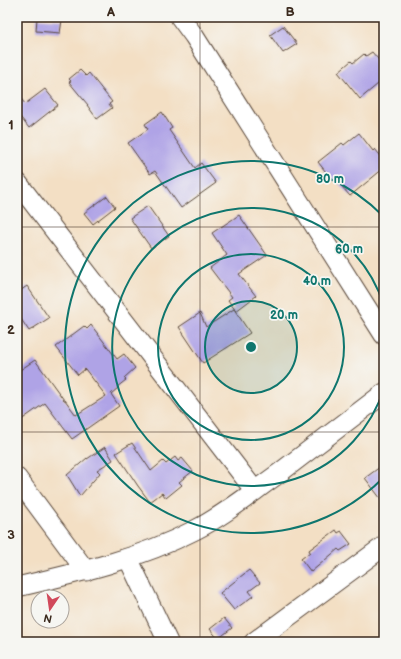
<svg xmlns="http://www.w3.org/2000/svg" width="401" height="659" font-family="'Balsamiq Sans',sans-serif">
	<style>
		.building { fill: #afa3e6 }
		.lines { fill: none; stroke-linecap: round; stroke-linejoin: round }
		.minor-casing { stroke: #574537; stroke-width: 21 }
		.minor { stroke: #fff; stroke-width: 19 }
		.grid { fill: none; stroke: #3b2a1e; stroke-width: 1; stroke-opacity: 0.55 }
		.ring { fill: none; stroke: #0f766e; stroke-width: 2 }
		.centre { fill: #0f766e; stroke: #f6f6f2; stroke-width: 2 }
		.ring-label { font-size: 12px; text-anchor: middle; font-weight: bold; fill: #0f766e; stroke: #f6f6f2; stroke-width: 3.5; stroke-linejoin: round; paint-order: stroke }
		.neatline { fill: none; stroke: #3b2a1e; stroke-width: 1.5 }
		.grid-label { font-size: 13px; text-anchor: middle; font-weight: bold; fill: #3b2a1e }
	</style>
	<rect width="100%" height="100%" fill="#f6f6f2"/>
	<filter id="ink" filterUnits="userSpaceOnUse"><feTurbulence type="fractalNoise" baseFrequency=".025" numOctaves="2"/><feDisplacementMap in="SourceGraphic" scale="8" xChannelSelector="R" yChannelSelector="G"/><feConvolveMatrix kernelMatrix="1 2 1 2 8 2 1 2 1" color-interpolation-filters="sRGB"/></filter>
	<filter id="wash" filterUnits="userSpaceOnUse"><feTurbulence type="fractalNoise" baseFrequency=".012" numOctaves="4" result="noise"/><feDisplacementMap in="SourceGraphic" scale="16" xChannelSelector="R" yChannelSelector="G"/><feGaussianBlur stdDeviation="0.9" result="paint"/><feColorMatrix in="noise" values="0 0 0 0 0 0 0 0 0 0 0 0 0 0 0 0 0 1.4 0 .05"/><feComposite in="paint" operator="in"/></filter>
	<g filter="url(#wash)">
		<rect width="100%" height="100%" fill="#f3dfc4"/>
		<g id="blocks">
			<path class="building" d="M37 18 62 20 60 33 36 31Z
				M283 26 297 44 283 53 270 35Z
				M372 52 384 66V79L360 99 338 72 351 61 353 63 364 54 366 56Z
				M80 70 86 76 89 73 112 102 109 104 112 108 97 119 87 105H88L69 82 71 81 69 79Z
				M45 89 58 105 29 128 17 113V93L25 104Z
				M162 112 172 128 169 130 195 168 201 163 216 183 181 208 155 171 150 174 128 143 148 129 145 124Z
				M359 133 373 151 375 149 384 160V168L350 196 335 179 333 181 318 162 342 143 344 145Z
				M107 196 115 207 93 224 84 213Z
				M148 206 169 236 151 248 130 218Z
				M239 215 267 255 239 274 256 296 236 311 228 300 232 297 210 268 227 255 212 233Z
				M27 286 49 318 29 331 17 313V293Z
				M234 309 250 333 203 363 179 327 200 313 206 327Z
				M91 325 117 359 124 354 135 368 124 378 126 380 117 387 118 388 111 394 119 406 72 439 45 403 17 423V372L35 360 64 400H65L76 415 106 396 85 369 78 375 56 347 84 326 87 329Z
				M132 443 151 471 163 461 166 464 175 457 178 461 182 458 193 471 179 482 182 485 166 498 162 493 150 502 138 486 116 453Z
				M105 447 113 460 97 470 100 473 80 496 67 475 87 458V459Z
				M384 464V503L365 478Z
				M336 530 338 533 341 531 351 544 340 551 338 549 311 572 301 559 310 552 309 550Z
				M249 570 260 583 249 591 253 596 234 610 220 593Z
				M224 618 232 628 218 639 210 629Z"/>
		</g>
	</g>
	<g filter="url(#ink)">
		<use href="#blocks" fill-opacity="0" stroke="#574537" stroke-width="1"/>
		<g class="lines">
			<g class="minor-casing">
				<path id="minor" d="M180 17 194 36 384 335
					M17 182 255 491
					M17 478 86 571
					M128 558 168 642
					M17 587C78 573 139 559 195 530 225 515 251 493 278 474 313 447 349 420 384 393
					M254 642 384 546"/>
			</g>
			<use href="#minor" class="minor"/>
		</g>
	</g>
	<path class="grid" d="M200 17V642M17 227H384M17 432H384"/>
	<circle cx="251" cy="347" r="46" fill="#0f766e" fill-opacity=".12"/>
	<g class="ring">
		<circle cx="251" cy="347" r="46"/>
		<circle cx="251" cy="347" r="93"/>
		<path d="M384 388A139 139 0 1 1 384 306"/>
		<path d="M384 477A186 186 0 1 1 384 217"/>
	</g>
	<circle cx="251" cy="347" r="6" class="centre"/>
	<g class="ring-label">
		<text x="330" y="183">80 m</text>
		<text x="349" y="253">60 m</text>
		<text x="317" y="285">40 m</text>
		<text x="284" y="319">20 m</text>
	</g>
	<rect width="401" height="659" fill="none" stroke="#f6f6f2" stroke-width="44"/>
	<g transform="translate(50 609) rotate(193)"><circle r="19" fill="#f6f6f2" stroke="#aba49d"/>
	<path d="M0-3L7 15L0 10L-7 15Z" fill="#d1495b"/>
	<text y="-6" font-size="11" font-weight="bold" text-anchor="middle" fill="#3b2a1e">N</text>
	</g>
	<rect x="22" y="22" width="357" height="615" class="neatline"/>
	<g class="grid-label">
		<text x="111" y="16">A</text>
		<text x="290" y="16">B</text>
		<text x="11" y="129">1</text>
		<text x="11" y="334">2</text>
		<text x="11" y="539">3</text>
	</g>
</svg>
